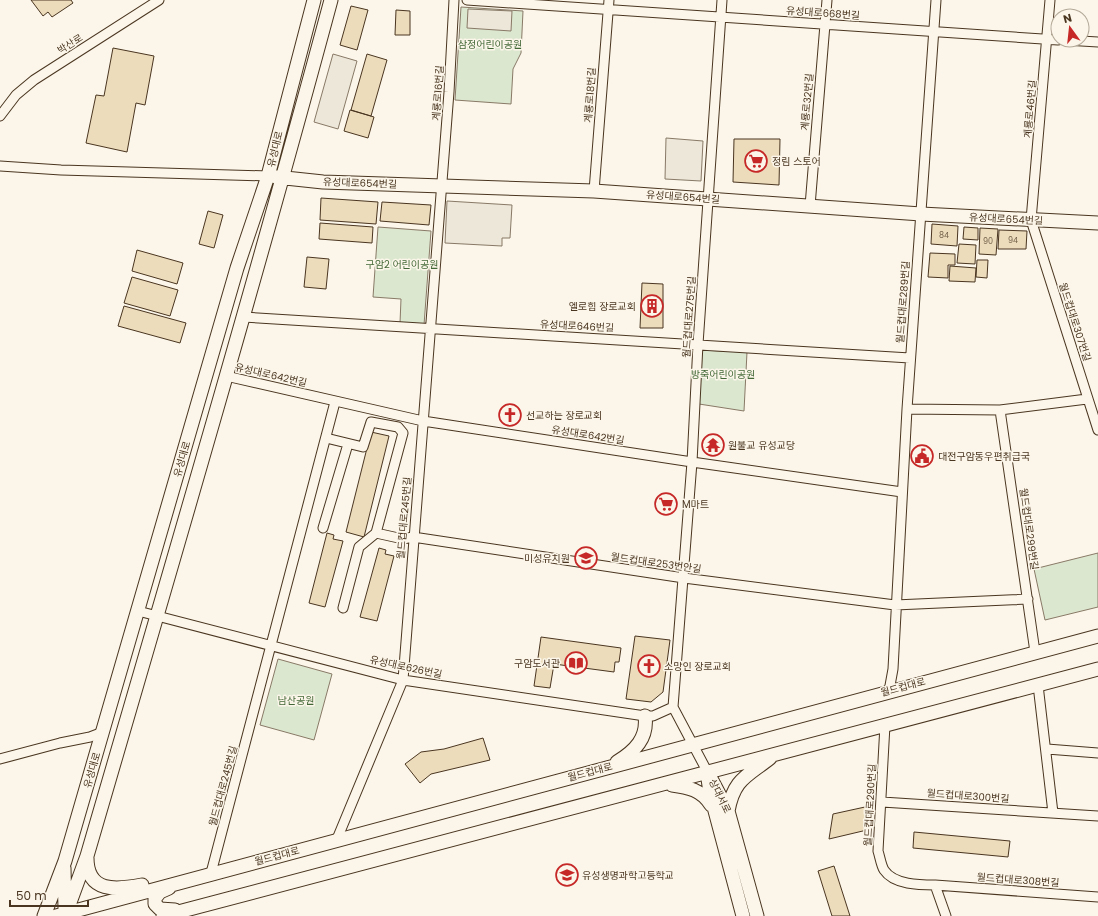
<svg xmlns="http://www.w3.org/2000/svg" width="1098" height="916" font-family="Poppins,'Noto Sans KR',sans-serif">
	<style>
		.green { fill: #dce7d0; stroke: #887966 }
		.parking { fill: #ede7d9; stroke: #887966 }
		.building { fill: #ecdcbc; stroke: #4a3520 }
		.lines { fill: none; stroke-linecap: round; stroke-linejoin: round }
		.street-casing { stroke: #4a3520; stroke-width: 11 }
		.secondary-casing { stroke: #4a3520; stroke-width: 15 }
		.street { stroke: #fbf6e9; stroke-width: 9 }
		.secondary { stroke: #fbf6e9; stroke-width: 13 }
		.labels { text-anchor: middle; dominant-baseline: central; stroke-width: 3; stroke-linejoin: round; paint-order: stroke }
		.number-label { font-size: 8px; fill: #725f47 }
		.street-label { font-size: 10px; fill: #4a3520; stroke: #fbf6e9 }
		.park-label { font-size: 10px; fill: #436837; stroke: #fbf6e9 }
		.poi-label { font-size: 10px; fill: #4a3520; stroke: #fbf6e9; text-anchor: start }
	</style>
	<rect width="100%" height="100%" fill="#fbf6e9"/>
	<path class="green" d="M461 7 523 11 521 53 513 69 511 104 455 100Z
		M378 227 431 231 424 325 400 323 401 299 373 297Z
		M699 350 747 352 744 411 699 404Z
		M1098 553V607L1045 620 1034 569Z
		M278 659 332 674 314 740 260 725Z"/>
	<path class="parking" d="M468 9 512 11 511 31 467 28Z
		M333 54 357 61 338 129 314 122Z
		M666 138 703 141 701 181 665 179Z
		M447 201 512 205 510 238H502V246L445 243Z"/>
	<path class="building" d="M31 0H71L73 3 52 17 48 12 43 16Z
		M351 6 368 10 357 50 340 45Z
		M396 10 410 11V35H395Z
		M113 48 154 56 145 105 136 103 127 152 86 143 96 95 104 96Z
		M367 54 387 60 371 116 351 110Z
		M350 110 374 117 368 138 344 131Z
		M734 139H780L779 185 733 182Z
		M321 198 378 202 376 224 320 220Z
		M382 202 431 205 429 225 380 221Z
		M208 211 223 215 214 248 199 244Z
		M320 223 373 227 372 243 319 239Z
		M932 224 958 226 957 246 931 244Z
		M964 227 978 228V240L963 239Z
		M980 228 998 229 996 255 979 254Z
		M999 230 1027 231 1026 249H998Z
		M959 244 976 245 975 264 957 263Z
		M137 250 183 263 177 284 132 271Z
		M930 253 955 254V265H948V278L928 277Z
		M307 257 329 259 326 289 304 287Z
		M977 260H988L987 278 976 277Z
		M950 266 976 268 975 282 949 281Z
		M132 277 178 290 170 316 124 303Z
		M642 283 663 284V328H640Z
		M124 306 186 323 180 343 118 326Z
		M371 432 389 436 364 537 346 532Z
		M327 533 334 535 333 539 343 541 325 607 309 603Z
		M379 548 386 550 385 554 394 556 377 621 360 617Z
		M635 636 670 640 663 692 651 702 626 699Z
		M541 637 621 648 619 662H615L614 672 554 664 550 688 534 686Z
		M483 738 490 760 431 774 420 783 405 764 421 752 444 749Z
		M865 807 871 825 867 830 829 839 833 814Z
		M914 832 1010 841 1008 857 913 848Z
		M834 866 850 916H832L818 871Z"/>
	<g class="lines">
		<g class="street-casing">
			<path id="street" d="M467 0 1058 40
				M1050 0 1031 220 1098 430
				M1065 40 1098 42
				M0 116 16 95 34 80 159 0
				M0 166 61 170 268 176
				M594 191 609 0
				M810 206 827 0
				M243 317 910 358
				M226 376 423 421 692 462 902 492
				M907 409 1000 410 1087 399
				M1000 410 1035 652
				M326 438 363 447 371 422 398 427 403 433 376 533 403 539 413 537 684 578 895 605 1028 599
				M323 528 348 444
				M343 608 359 547 376 533
				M138 611 403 680 645 716H653L673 707
				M1038 685 1053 813
				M889 691 893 669 907 409 936 0
				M673 707 692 462 698 344 722 0
				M673 707 708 773
				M885 725 878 851C880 857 881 865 884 870 894 885 920 885 935 885L946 916
				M1047 749 1098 753
				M0 759 60 743 90 737 103 732
				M882 802 1098 816
				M337 839 403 680 449 92 454 0
				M211 873 335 402
				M935 885 1098 897"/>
		</g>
		<g class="secondary-casing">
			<path id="secondary" d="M276 177 323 182 594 191 921 214 1098 223
				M617 762C635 751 648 738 645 716
				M708 773 728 811 757 916
				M708 779 710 792 743 916
				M672 785C688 787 702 790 711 805
				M728 811C734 779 746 777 770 758
				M87 858C87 893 116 890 142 885
				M64 868 65 909
				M169 888 160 892 155 898V904L160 909 175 910
				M44 916 65 861 237 268 268 176 314 0
				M56 916 1098 636
				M65 916 87 856C170 571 254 286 331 0
				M163 916 1098 669"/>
		</g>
		<use href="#street" class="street"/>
		<use href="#secondary" class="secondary"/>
	</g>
	<defs>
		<g id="supermarket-ring" transform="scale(1.15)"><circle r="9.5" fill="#fbf6e9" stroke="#c62828" stroke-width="1.5"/><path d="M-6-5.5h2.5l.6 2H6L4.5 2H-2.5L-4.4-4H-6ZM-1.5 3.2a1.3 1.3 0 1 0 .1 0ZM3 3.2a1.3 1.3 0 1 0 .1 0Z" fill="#c62828"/></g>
		<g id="building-ring" transform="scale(1.15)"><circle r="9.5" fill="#fbf6e9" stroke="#c62828" stroke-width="1.5"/><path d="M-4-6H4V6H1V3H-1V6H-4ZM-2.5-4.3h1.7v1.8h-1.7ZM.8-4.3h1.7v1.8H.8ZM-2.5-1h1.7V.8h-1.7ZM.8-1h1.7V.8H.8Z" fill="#c62828"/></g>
		<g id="church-ring" transform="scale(1.15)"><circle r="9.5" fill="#fbf6e9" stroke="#c62828" stroke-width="1.5"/><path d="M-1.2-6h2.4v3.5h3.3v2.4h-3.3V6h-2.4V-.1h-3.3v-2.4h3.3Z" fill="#c62828"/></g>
		<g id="temple-ring" transform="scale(1.15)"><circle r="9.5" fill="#fbf6e9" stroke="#c62828" stroke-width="1.5"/><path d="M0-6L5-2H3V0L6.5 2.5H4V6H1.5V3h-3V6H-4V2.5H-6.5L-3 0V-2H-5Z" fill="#c62828"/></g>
		<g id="civic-ring" transform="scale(1.15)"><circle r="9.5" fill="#fbf6e9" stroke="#c62828" stroke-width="1.5"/><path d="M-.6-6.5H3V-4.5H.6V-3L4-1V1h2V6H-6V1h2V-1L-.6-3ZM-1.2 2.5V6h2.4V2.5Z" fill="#c62828"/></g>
		<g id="school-ring" transform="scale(1.15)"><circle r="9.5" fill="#fbf6e9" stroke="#c62828" stroke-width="1.5"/><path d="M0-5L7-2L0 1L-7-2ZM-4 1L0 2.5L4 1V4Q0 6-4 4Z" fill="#c62828"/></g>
		<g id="library-ring" transform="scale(1.15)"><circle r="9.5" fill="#fbf6e9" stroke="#c62828" stroke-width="1.5"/><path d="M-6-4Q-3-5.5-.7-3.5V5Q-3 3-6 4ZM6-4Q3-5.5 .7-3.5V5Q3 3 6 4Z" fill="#c62828"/></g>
	</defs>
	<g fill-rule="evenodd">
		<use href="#supermarket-ring" x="756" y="161"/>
		<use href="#building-ring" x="652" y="306"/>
		<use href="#church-ring" x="510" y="415"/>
		<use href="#temple-ring" x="713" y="445"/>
		<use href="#civic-ring" x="922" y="456"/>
		<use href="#supermarket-ring" x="666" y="504"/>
		<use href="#school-ring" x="586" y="558"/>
		<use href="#library-ring" x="576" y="663"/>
		<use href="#church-ring" x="649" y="666"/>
		<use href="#school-ring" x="567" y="875"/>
	</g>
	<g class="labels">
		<g class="number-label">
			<text x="944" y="235">84</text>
			<text x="1013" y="240">94</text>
			<text x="988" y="241">90</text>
		</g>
		<g class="street-label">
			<text transform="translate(823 13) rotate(4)">유성대로668번길</text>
			<text transform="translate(70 44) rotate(-32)">박산로</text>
			<text transform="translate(438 93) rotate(-86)">계룡로16번길</text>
			<text transform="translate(590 95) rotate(-86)">계룡로18번길</text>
			<text transform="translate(807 102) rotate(-85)">계룡로32번길</text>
			<text transform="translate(1030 109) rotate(-85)">계룡로46번길</text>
			<text transform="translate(275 149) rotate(-76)">유성대로</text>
			<text transform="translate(360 183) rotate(2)">유성대로654번길</text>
			<text transform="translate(683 197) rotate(4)">유성대로654번길</text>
			<text transform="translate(1006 219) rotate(3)">유성대로654번길</text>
			<text transform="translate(903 302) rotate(-86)">월드컵대로289번길</text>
			<text transform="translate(689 317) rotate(-86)">월드컵대로275번길</text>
			<text transform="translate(1075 322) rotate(72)">월드컵대로307번길</text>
			<text transform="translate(577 326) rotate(3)">유성대로646번길</text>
			<text transform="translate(271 375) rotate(13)">유성대로642번길</text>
			<text transform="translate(588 435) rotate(9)">유성대로642번길</text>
			<text transform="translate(182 459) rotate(-74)">유성대로</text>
			<text transform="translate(404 518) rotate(-85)">월드컵대로245번길</text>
			<text transform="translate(1029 529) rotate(82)">월드컵대로299번길</text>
			<text transform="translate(656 563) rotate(8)">월드컵대로253번안길</text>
			<text transform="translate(406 667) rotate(12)">유성대로626번길</text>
			<text transform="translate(903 687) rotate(-15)">월드컵대로</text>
			<text transform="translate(92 770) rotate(-74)">유성대로</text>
			<text transform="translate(590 772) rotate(-15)">월드컵대로</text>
			<text transform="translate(223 786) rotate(-75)">월드컵대로245번길</text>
			<text transform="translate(720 796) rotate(64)">상대서로</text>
			<text transform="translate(968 796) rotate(4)">월드컵대로300번길</text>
			<text transform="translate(870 805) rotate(-87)">월드컵대로290번길</text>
			<text transform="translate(277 856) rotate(-15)">월드컵대로</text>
			<text transform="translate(1018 880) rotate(4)">월드컵대로308번길</text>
		</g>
		<g class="park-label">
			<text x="490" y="44">삼정어린이공원</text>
			<text x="402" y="264">구암2 어린이공원</text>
			<text x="723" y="374">방죽어린이공원</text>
			<text x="296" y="700">남산공원</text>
		</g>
		<g class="poi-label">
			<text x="772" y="161">정림 스토어</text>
			<text x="636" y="306" text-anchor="end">엘로힘 장로교회</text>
			<text x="526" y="415">선교하는 장로교회</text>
			<text x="728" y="445">원불교 유성교당</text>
			<text x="938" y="456">대전구암동우편취급국</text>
			<text x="682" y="504">M마트</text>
			<text x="570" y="558" text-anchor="end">미성유치원</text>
			<text x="560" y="663" text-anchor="end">구암도서관</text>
			<text x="664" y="666">소망인 장로교회</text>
			<text x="582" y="875">유성생명과학고등학교</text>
		</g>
	</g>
	<g transform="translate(1070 28) rotate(345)"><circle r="19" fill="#fbf6e9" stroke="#b4a999"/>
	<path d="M0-3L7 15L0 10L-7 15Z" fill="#c62828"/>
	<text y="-6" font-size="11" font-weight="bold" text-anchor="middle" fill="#4a3520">N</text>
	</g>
	<path d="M10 900v6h78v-6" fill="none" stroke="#4a3520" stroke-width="2"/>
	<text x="16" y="900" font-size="12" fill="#4a3520" stroke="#fbf6e9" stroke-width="3" paint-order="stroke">50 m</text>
</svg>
